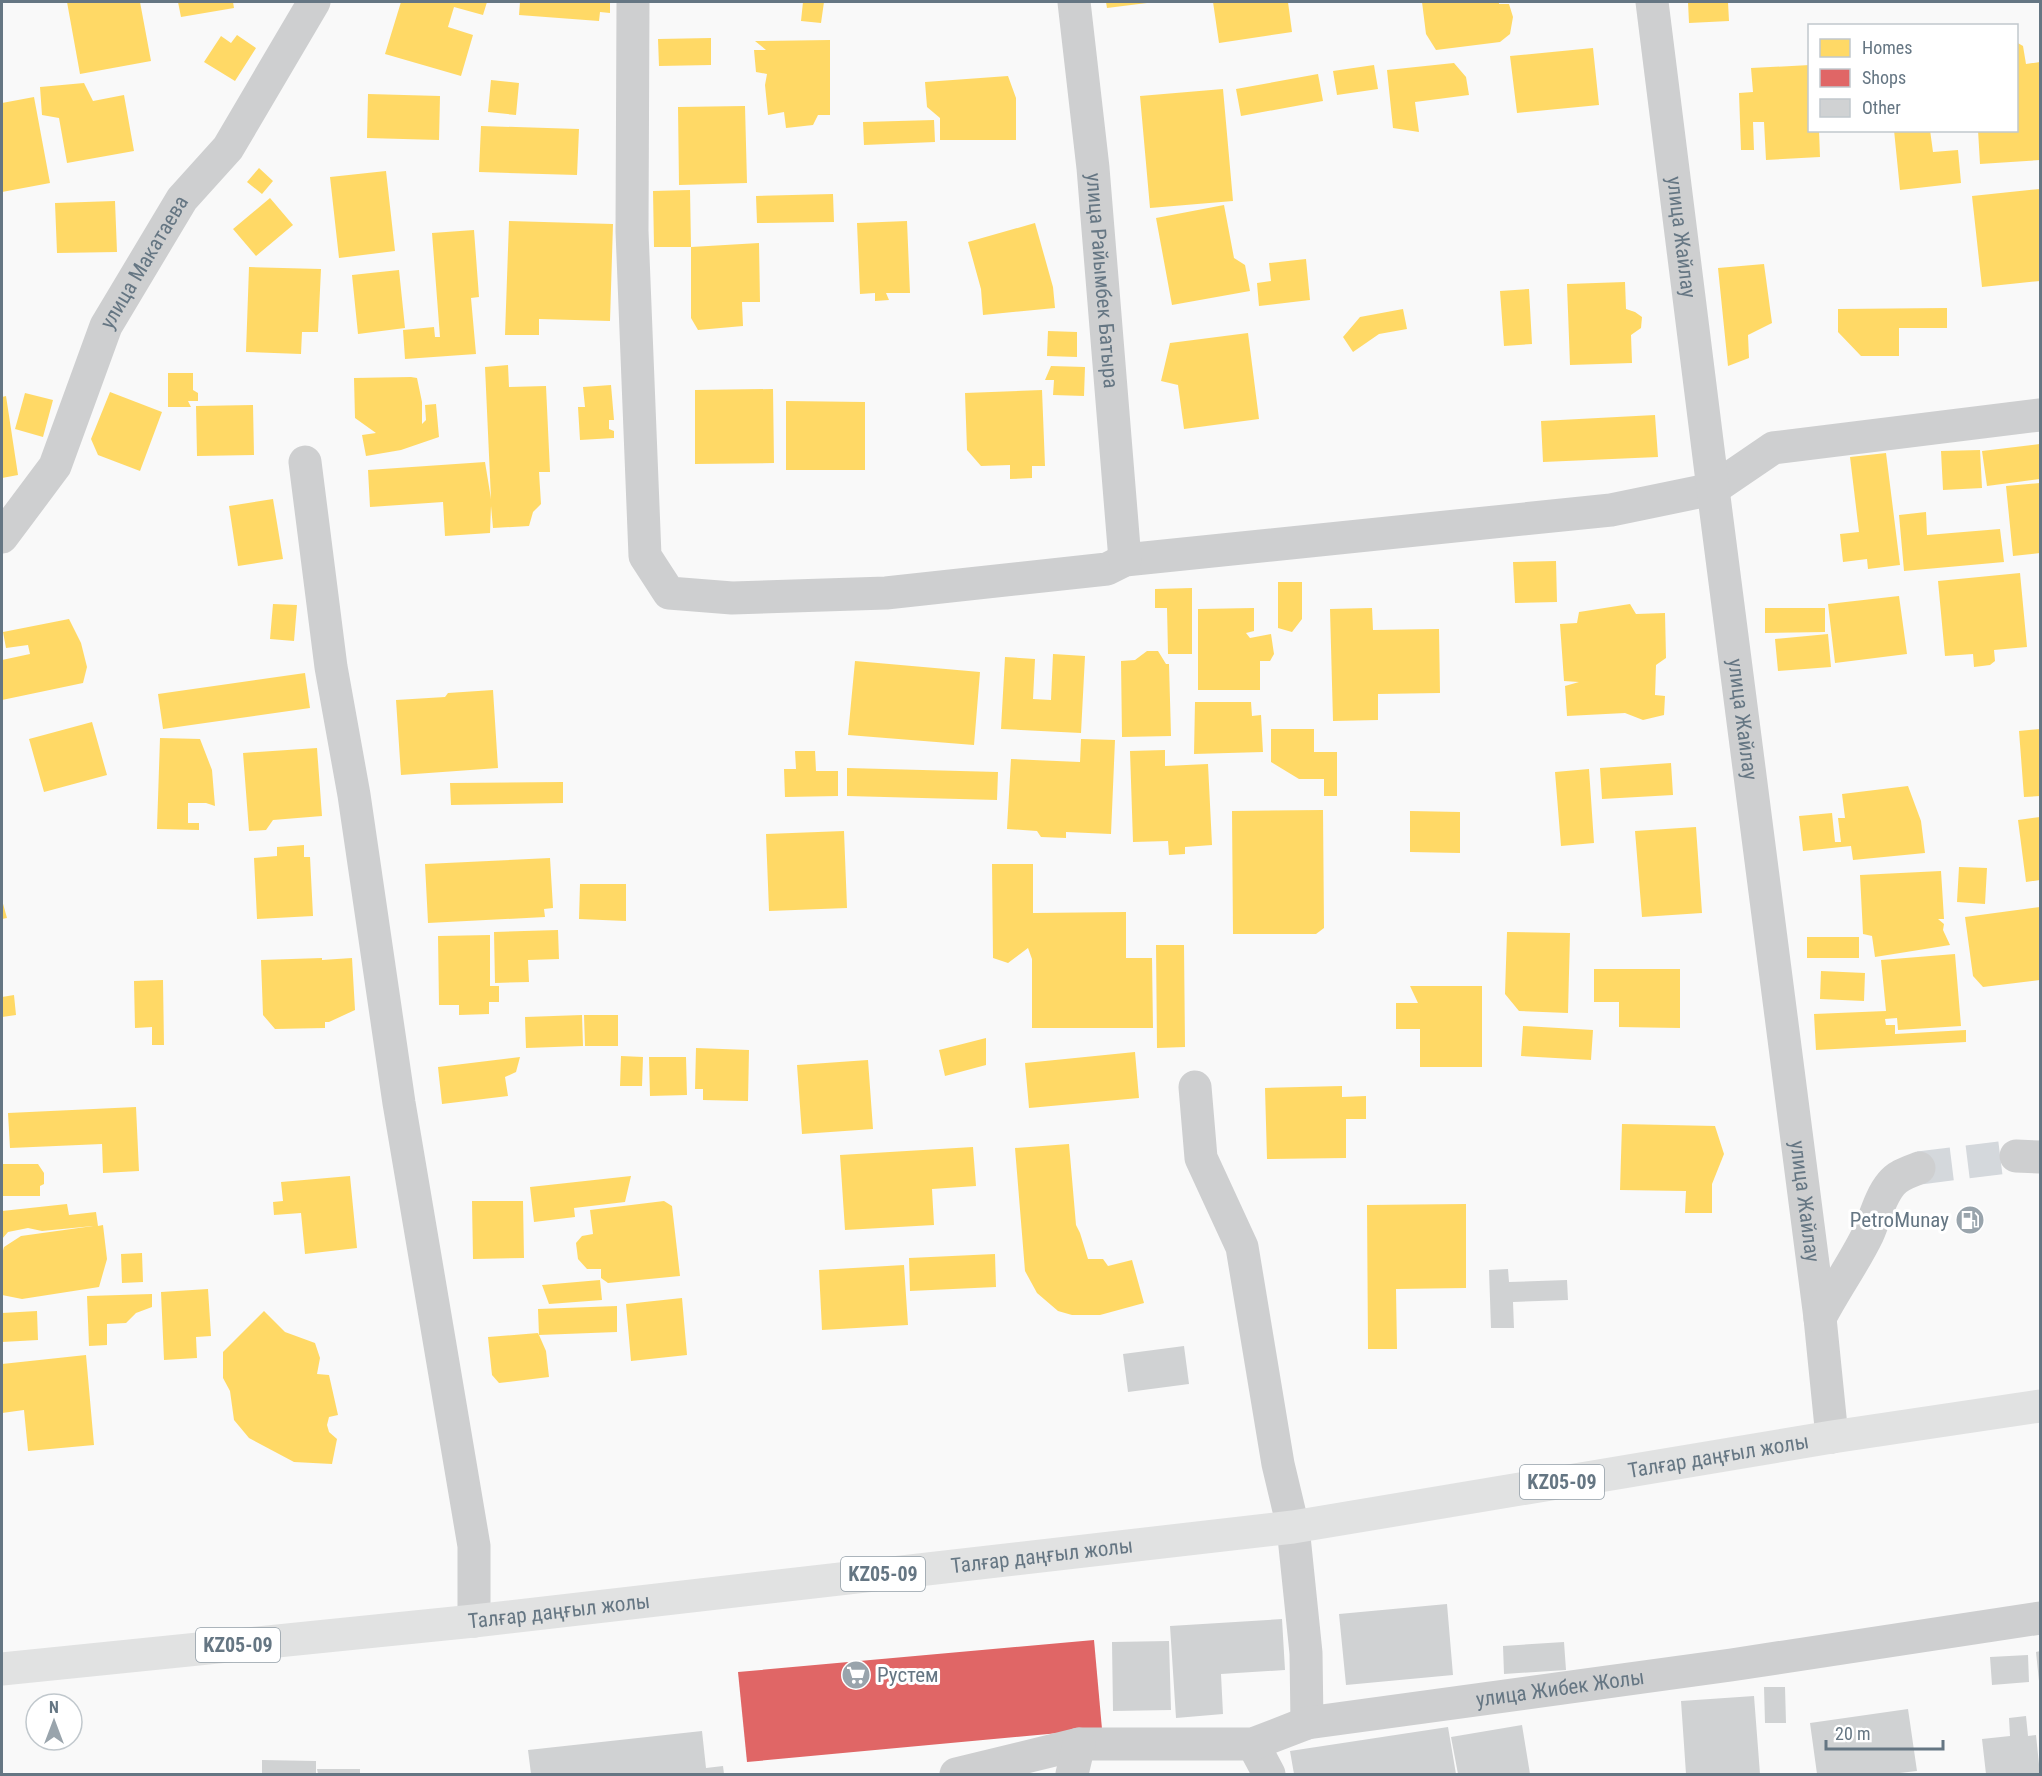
<svg xmlns="http://www.w3.org/2000/svg" width="2042" height="1776" font-family="'Roboto Condensed',sans-serif">
	<style>
		.homes { fill: #ffd966 }
		.shops { fill: #e06666 }
		.building { fill: #d0d2d3 }
		.lines { fill: none; stroke-linecap: round; stroke-linejoin: round }
		.minor-tunnel { stroke: #d4d8dc; stroke-width: 33; stroke-dasharray: 33 16; stroke-linecap: butt }
		.minor { stroke: #cecfd0; stroke-width: 33 }
		.major { stroke: #e1e2e2; stroke-width: 33 }
		.labels { text-anchor: middle; dominant-baseline: central; stroke-width: 6; stroke-linejoin: round; paint-order: stroke }
		.shield { fill: #fff; stroke: #939fa8; stroke-width: 1.5 }
		.shield-label { font-size: 20px; font-weight: bold; fill: #657683 }
		.street-label { font-size: 21px; fill: #657683; stroke: #fff }
		.poi-label { font-size: 21px; fill: #657683; stroke: #fff; text-anchor: end }
	</style>
	<rect width="100%" height="100%" fill="#f9f9f9"/>
	<path class="homes" d="M67 2H140L151 61 80 74Z
		M178 2H233L234 8 181 17Z
		M401 2H487L483 15 454 7 448 27 473 35 461 76 385 54Z
		M520 2H610V13L600 12 599 21 519 15Z
		M803 2H824L821 23 801 21Z
		M1106 2H1147V3L1107 8Z
		M1213 2H1288L1292 32 1219 43Z
		M1422 2H1499V4H1509L1513 17 1510 34 1500 42 1436 50 1426 34Z
		M1688 2H1728L1729 21 1689 23Z
		M237 35 256 48 235 81 204 62 221 36 231 43Z
		M711 38V65L659 66 658 39Z
		M830 40V115H818L813 125 786 128 784 112 768 115 765 85 767 74 756 72 754 50H766L755 41Z
		M2016 42 2023 46 2026 64 2040 62V160L1980 164 1978 130H2016Z
		M1593 48 1599 105 1517 113 1510 56Z
		M1454 63 1466 77 1469 95 1415 102 1419 132 1393 128 1387 70Z
		M1374 65 1378 89 1337 95 1333 71Z
		M1810 65V130H1819L1820 157 1766 160 1764 122H1753L1754 150H1741L1739 93 1753 92 1751 68Z
		M1318 74 1323 101 1241 116 1236 89Z
		M1008 76 1016 98V140H940V118L927 107 925 82Z
		M491 80 519 83 516 115 488 112Z
		M84 83 93 101 124 95 134 151 67 163 59 118 42 115 40 87Z
		M1223 89 1233 201 1150 208 1140 96Z
		M368 94 440 96 439 140 367 138Z
		M34 97 50 183 2 192V103Z
		M745 106 747 183 679 185 678 107Z
		M934 120 935 142 864 145 863 122Z
		M481 126 579 129 577 175 479 172Z
		M1894 130H1930L1933 152 1958 150 1961 183 1900 190Z
		M259 168 273 181 262 194 247 182Z
		M386 171 395 251 339 258 330 177Z
		M2040 189V281L1982 287 1972 196Z
		M690 190 691 247 759 243 760 302H742L743 326 698 330 691 318V247H654L653 191Z
		M833 194 834 222 757 223 756 196Z
		M270 198 293 225 256 256 233 229Z
		M115 201 117 252 57 253 55 203Z
		M1224 205 1234 258 1245 265 1250 291 1172 305 1156 218Z
		M509 221 613 224 610 321 539 319V335H505Z
		M907 221 910 293H886L889 300 875 301V293L860 294 857 223Z
		M1035 223 1053 287 1055 308 983 315 981 289 968 242Z
		M474 230 479 297 471 298 476 354 405 359 403 330 434 327 435 337H440L432 233Z
		M1306 259 1310 300 1259 306 1257 283 1271 281 1269 263Z
		M1764 264 1772 323 1748 335 1749 358 1728 366 1718 268Z
		M249 267 321 269 318 332H302L301 354 246 352Z
		M399 270 405 328 358 334 352 275Z
		M1625 282 1626 309 1635 312 1642 317 1641 328 1631 335 1632 363 1570 365 1567 284Z
		M1529 289 1532 344 1504 346 1500 291Z
		M1947 308V328H1899V356H1861L1838 332V309Z
		M1403 309 1407 329 1379 334 1353 352 1343 337 1360 317Z
		M1048 331 1077 332V357L1047 356Z
		M1248 333 1259 419 1184 429 1178 385 1161 381 1170 343Z
		M508 365 509 387 546 386 550 472H539L541 504 533 512 529 526 493 528 491 506 490 533 445 536 443 502 370 507 368 470 485 462 491 499 485 367Z
		M1051 366 1085 367 1084 396 1053 395 1054 380H1045Z
		M168 373H193V390L198 393V401H188L191 407H168Z
		M411 377 417 378 422 402V424L426 420 425 405 436 404 439 437 401 450 366 456 362 435 376 433 355 418 354 378Z
		M611 385 614 420H609V429L614 431V438L580 440 578 407H585L583 387Z
		M773 389 774 463 695 464V390Z
		M1042 390 1045 466H1032V478L1010 479V465L981 466 967 450 965 393Z
		M110 392 162 412 140 471 98 455 91 439Z
		M25 393 53 400 43 437 15 429Z
		M6 396 18 475 2 478V397Z
		M786 401 865 402V470H786Z
		M253 405 254 455 197 456 196 406Z
		M1655 415 1658 457 1543 462 1541 421Z
		M2040 444V479L1987 486 1982 451Z
		M1980 450 1982 488 1943 490 1941 451Z
		M1886 453 1900 565 1868 569 1867 559 1843 562 1840 534 1859 532 1850 457Z
		M2040 483V553L2013 556 2006 486Z
		M273 499 283 559 238 566 229 506Z
		M1926 512 1927 535 2000 529 2004 562 1904 571 1899 515Z
		M1556 561 1557 602 1515 603 1513 562Z
		M2020 573 2027 647 1994 650 1995 661 1990 665 1974 667 1973 654 1945 656 1938 581Z
		M1278 582H1302V619L1292 632 1278 628Z
		M1192 588V654H1168L1167 608H1155V589Z
		M1899 596 1907 654 1835 663 1828 604Z
		M273 604 297 605 294 641 270 639Z
		M1630 604 1636 614 1665 613 1666 658 1656 665 1655 695 1665 696 1664 715 1643 720 1625 713 1567 716 1565 686 1579 682 1564 681 1560 624 1577 623 1579 612Z
		M1254 608V631L1246 633 1250 638 1271 634 1274 654 1270 661H1260V690H1198V609Z
		M1372 608 1373 630 1439 629 1440 693 1378 694V720L1333 721 1330 609Z
		M1765 608H1825V632L1765 633Z
		M69 619 81 643 87 667 83 683 2 700V660L30 654 28 645 6 648 3 632Z
		M1828 634 1831 667 1778 671 1775 639Z
		M1147 651H1158L1166 664H1169L1171 736 1122 737 1121 661 1135 660Z
		M1053 654 1085 656 1081 733 1001 729 1005 657 1035 659 1033 699 1051 700Z
		M855 661 980 672 974 745 848 735Z
		M305 673 310 708 163 729 158 694Z
		M493 690 498 768 401 775 396 700 445 697 448 693Z
		M1195 702H1251L1252 716 1261 715 1263 752 1194 754Z
		M92 722 107 775 44 792 29 739Z
		M1271 729H1314V752H1337V796H1324V779H1299L1271 762Z
		M2040 729V796L2024 797 2019 731Z
		M160 738 200 739 212 770 215 806 206 803H188V823H199V830L157 829Z
		M1081 739 1115 740 1111 834 1066 832V838L1041 837 1037 831 1007 829 1011 759 1080 762Z
		M317 748 322 816 273 820 266 830 249 831 243 753Z
		M1165 750V766L1208 764 1212 845 1185 847V854L1169 855 1168 841 1133 842 1130 751Z
		M795 751H815L816 771H838V796L785 797 784 769H796Z
		M1671 763 1673 795 1602 799 1600 768Z
		M847 768 998 772 997 800 847 796Z
		M1589 769 1594 843 1561 846 1555 772Z
		M563 782V803L451 805 450 783Z
		M1908 786 1921 821 1925 853 1853 860 1851 846 1803 851 1799 816 1832 813 1835 842H1841L1838 818H1845L1842 794Z
		M1323 810 1324 928 1316 934H1233L1232 811Z
		M1410 811 1460 812V853L1410 852Z
		M2040 817V880L2026 882 2018 820Z
		M1696 827 1702 913 1642 917 1635 831Z
		M844 831 847 908 769 911 766 834Z
		M304 845V857H310L313 916 257 919 254 858 277 856V847Z
		M550 858 553 908 544 909 545 917 428 923 425 864Z
		M992 864H1033V913L1126 912V958H1152L1153 1028H1032V959L1028 948 1008 963 993 958Z
		M1959 867 1987 868 1985 904 1957 902Z
		M1941 871 1944 919H1938L1944 924 1943 930 1950 945 1875 957 1872 936 1863 934 1860 875Z
		M580 884H626V921L579 919Z
		M2 900 7 918 2 919Z
		M2040 907V980L1983 987 1973 976 1965 917Z
		M558 930 559 959 528 960 529 982 495 983 494 932Z
		M1507 932 1570 933 1568 1013 1519 1011 1505 994Z
		M490 935V986H499V1002H489V1014L459 1015V1005H439L438 936Z
		M1807 937H1859V958H1807Z
		M1156 945H1184L1185 1047 1157 1048Z
		M1955 954 1961 1026 1898 1030 1897 1018 1885 1019 1886 1025H1895V1034L1966 1030V1042L1816 1050 1814 1014 1886 1011 1881 960Z
		M322 958V960L352 958 355 1010 329 1022H325V1028L275 1029 263 1015 261 960Z
		M1594 969H1680V1028L1619 1027V1002H1594Z
		M1821 971 1865 973 1864 1001 1820 999Z
		M163 980 164 1045H152V1027L135 1028 134 981Z
		M1410 986H1482V1067H1420V1029H1396V1003H1418Z
		M14 995 16 1015 2 1017V997Z
		M582 1015 583 1046 526 1048 525 1017Z
		M584 1015H618V1046H585Z
		M1523 1026 1593 1030 1591 1060 1521 1056Z
		M986 1038V1065L945 1076 939 1050Z
		M696 1048 749 1050 748 1101 703 1100V1089H695Z
		M1135 1052 1139 1098 1029 1108 1025 1063Z
		M621 1056 643 1057 642 1086H620Z
		M520 1057 516 1072 505 1077 508 1096 442 1104 438 1067Z
		M649 1057H686L687 1095 650 1096Z
		M868 1060 873 1129 802 1134 797 1065Z
		M1342 1086V1097L1366 1096V1119H1346V1158L1267 1159 1265 1088Z
		M136 1107 139 1171 103 1173 102 1144 10 1148 8 1113Z
		M1622 1124 1715 1126 1724 1154 1712 1184V1213H1685L1686 1191 1620 1190Z
		M1069 1144 1076 1225 1080 1233 1088 1259H1103L1108 1266 1132 1260 1144 1303 1100 1315H1072L1058 1311 1037 1293 1025 1271 1015 1148Z
		M973 1147 976 1186 932 1189 934 1225 845 1230 840 1155Z
		M2 1164H38L44 1173V1184L40 1186V1196H2Z
		M350 1176 357 1248 305 1254 301 1213 274 1215 273 1202 283 1201 281 1182Z
		M631 1176 625 1202 574 1208 575 1217 534 1222 530 1187Z
		M472 1201H523L524 1258 473 1259Z
		M664 1201 672 1206 680 1276 608 1283 601 1278V1269H587L578 1259 576 1243 582 1236 593 1234 590 1210Z
		M67 1204 69 1215 96 1212 98 1226 103 1225 107 1259 99 1287 22 1299 2 1295V1254L4 1247 21 1236 93 1226 42 1231 28 1228 8 1232 2 1239V1211Z
		M1466 1204V1288L1396 1289 1397 1349H1368L1367 1205Z
		M142 1253 143 1282 122 1283 121 1254Z
		M995 1254 996 1287 910 1291 909 1258Z
		M904 1265 908 1325 822 1330 819 1270Z
		M600 1280 602 1300 549 1304 542 1285Z
		M208 1289 211 1336 196 1337 197 1358 164 1360 161 1292Z
		M152 1294V1307L136 1313 126 1323 107 1324V1345L89 1346 87 1296Z
		M682 1298 687 1355 631 1361 626 1304Z
		M617 1306V1332L539 1335 546 1351 549 1377 499 1383 492 1375 488 1337 538 1333 539 1335 538 1309Z
		M37 1311 38 1340 2 1342V1313Z
		M264 1311 285 1332 315 1343 320 1358 317 1374 329 1375 338 1415 329 1417 327 1425 329 1432 337 1439 332 1464 294 1462 249 1438 234 1420 230 1391 223 1378V1352Z
		M86 1355 94 1445 28 1451 24 1410 2 1413V1364Z"/>
	<path class="shops" d="M1094 1640 1102 1729 747 1762 738 1672Z"/>
	<path class="building" d="M1508 1269 1509 1282 1567 1280 1568 1300 1513 1302 1514 1328H1491L1489 1270Z
		M1184 1346 1189 1384 1128 1392 1123 1354Z
		M1447 1604 1453 1675 1346 1685 1339 1614Z
		M1282 1619 1285 1670 1221 1674 1223 1714 1176 1718 1170 1626Z
		M1169 1641 1171 1710 1113 1711 1112 1642Z
		M1564 1642 1566 1670 1504 1674 1503 1646Z
		M2040 1651V1681H2039L2036 1652Z
		M2028 1655 2029 1682 1992 1685 1990 1657Z
		M1764 1687H1785L1786 1723H1765Z
		M1754 1696 1760 1774H1686L1681 1701Z
		M1908 1709 1917 1771 1891 1774H1817L1810 1723Z
		M2026 1716 2028 1736 2036 1735 2040 1774H1986L1982 1739 2010 1736 2009 1718Z
		M1522 1725 1530 1774H1458L1451 1737Z
		M1448 1727 1456 1774H1294L1290 1751Z
		M702 1731 706 1768 723 1766 724 1774H531L528 1750Z
		M262 1760 316 1761V1774H262Z
		M317 1769H360V1774H318Z"/>
	<g class="lines">
		<path class="minor-tunnel" d="M1919 1168 2016 1156"/>
		<g class="minor">
			<path d="M633 2 632 231 645 556 669 593 732 598 886 593 1107 569 1125 560 1611 510 1713 489 1773 448 2040 415"/>
			<path id="s1" d="M1074 2 1093 168 1125 560"/>
			<path id="s2" d="M1652 2 1713 489 1820 1318 1832 1437"/>
			<path d="M305 462 331 667 354 795 399 1103 474 1546V1621"/>
			<path id="s3" d="M2 537 55 466 106 326 182 199 228 148 314 2"/>
			<path d="M1195 1087 1201 1158 1242 1247 1278 1464 1293 1527 1306 1653 1307 1723"/>
			<path d="M2016 1156 2040 1157"/>
			<path d="M1820 1318C1835 1289 1854 1263 1868 1234 1875 1218 1880 1197 1891 1184 1898 1175 1909 1172 1919 1168"/>
			<path d="M1253 1744 1269 1774"/>
			<path id="s4" d="M956 1774 1079 1744H1253L1307 1723 1731 1665 2040 1618"/>
			<path d="M1072 1774 1079 1744"/>
		</g>
		<path class="major" id="s5" d="M2 1669 474 1621 1293 1527 1832 1437 2040 1406"/>
	</g>
	<defs>
		<g id="fuel-disc" transform="scale(1.5)"><circle r="9.5" fill="#99a4ac" stroke="#fff"/><path d="M-5.5-6h7V0h2V4h1.3V-2.5L3-4.5l.8-.8L6-3V5H2.5V1h-1V6h-7ZM-4.2-4.7v3.2H.2V-4.7Z" fill="#fff"/></g>
		<g id="supermarket-disc" transform="scale(1.5)"><circle r="9.5" fill="#99a4ac" stroke="#fff"/><path d="M-6-5.5h2.5l.6 2H6L4.5 2H-2.5L-4.4-4H-6ZM-1.5 3.2a1.3 1.3 0 1 0 .1 0ZM3 3.2a1.3 1.3 0 1 0 .1 0Z" fill="#fff"/></g>
	</defs>
	<g fill-rule="evenodd">
		<use href="#fuel-disc" x="1970" y="1220"/>
		<use href="#supermarket-disc" x="856" y="1675"/>
	</g>
	<g class="labels">
		<g class="shield">
			<rect x="1520" y="1465" width="84" height="34" rx="4.5"/>
			<rect x="841" y="1557" width="84" height="34" rx="4.5"/>
			<rect x="196" y="1628" width="84" height="34" rx="4.5"/>
		</g>
		<g class="shield-label">
			<text x="1562" y="1482">KZ05-09</text>
			<text x="883" y="1574">KZ05-09</text>
			<text x="238" y="1645">KZ05-09</text>
		</g>
		<g class="street-label">
			<text stroke="none"><textPath href="#s2" startOffset="237">улица Жайлау</textPath></text>
			<text stroke="none"><textPath href="#s3" startOffset="312">улица Макатаева</textPath></text>
			<text stroke="none"><textPath href="#s1" startOffset="280">улица Райымбек Батыра</textPath></text>
			<text stroke="none"><textPath href="#s2" startOffset="723">улица Жайлау</textPath></text>
			<text stroke="none"><textPath href="#s2" startOffset="1209">улица Жайлау</textPath></text>
			<text stroke="none"><textPath href="#s5" startOffset="1730">Талғар даңғыл жолы</textPath></text>
			<text stroke="none"><textPath href="#s5" startOffset="1046">Талғар даңғыл жолы</textPath></text>
			<text stroke="none"><textPath href="#s5" startOffset="560">Талғар даңғыл жолы</textPath></text>
			<text stroke="none"><textPath href="#s4" startOffset="614">улица Жибек Жолы</textPath></text>
		</g>
		<g class="poi-label">
			<text x="1949" y="1220">PetroMunay</text>
			<text x="877" y="1675" text-anchor="start">Рустем</text>
		</g>
	</g>
	<rect width="2042" height="1776" fill="none" stroke="#657683" stroke-width="6"/>
	<rect x="1808" y="24" width="210" height="108" fill="#ffffff" stroke="#c1c8cd" stroke-width="1.5"/>
	<rect x="1820" y="39" width="30" height="18" fill="#ffd966" stroke="#c1c8cd" stroke-width="1.5"/>
	<text x="1862" y="54" font-size="18" fill="#657683">Homes</text>
	<rect x="1820" y="69" width="30" height="18" fill="#e06666" stroke="#c1c8cd" stroke-width="1.5"/>
	<text x="1862" y="84" font-size="18" fill="#657683">Shops</text>
	<rect x="1820" y="99" width="30" height="18" fill="#d0d2d3" stroke="#c1c8cd" stroke-width="1.5"/>
	<text x="1862" y="114" font-size="18" fill="#657683">Other</text>
	<g transform="translate(54 1722)"><circle r="28" fill="#ffffff" stroke="#c1c8cd" stroke-width="1.5"/>
	<path d="M0-4.5L10 22L0 15L-10 22Z" fill="#99a4ac"/>
	<text y="-9" font-size="16" font-weight="bold" text-anchor="middle" fill="#657683">N</text>
	</g>
	<path d="M1826 1740v9h117v-9" fill="none" stroke="#657683" stroke-width="3"/>
	<text x="1835" y="1740" font-size="18" fill="#657683" stroke="#ffffff" stroke-width="4.5" paint-order="stroke">20 m</text>
</svg>
